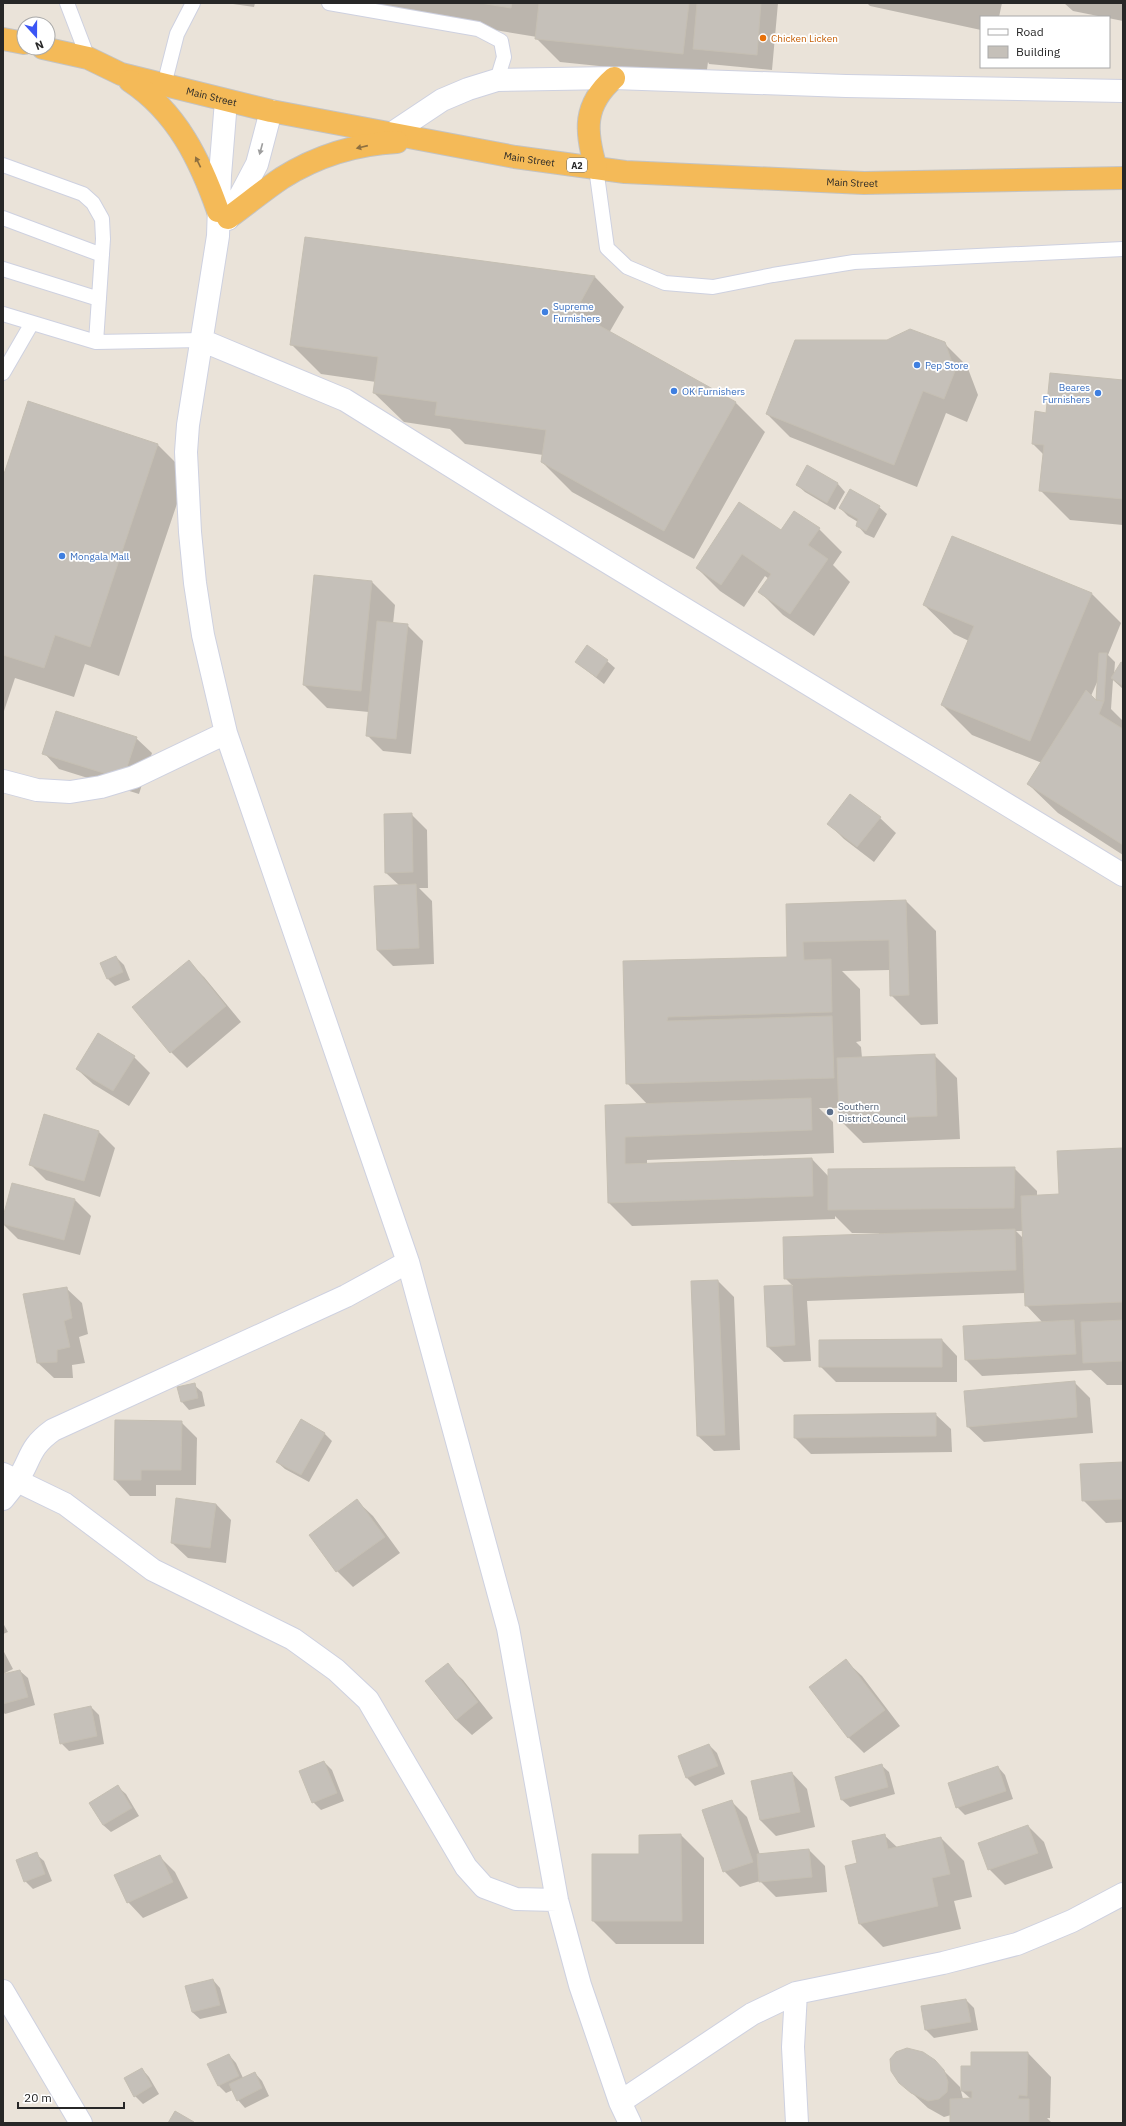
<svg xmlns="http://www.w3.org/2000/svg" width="1126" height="2126" font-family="'IBM Plex Sans',sans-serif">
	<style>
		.shadow { fill: #0003; fill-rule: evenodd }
		.building { fill: #c5c0b9; stroke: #c5bfb3 }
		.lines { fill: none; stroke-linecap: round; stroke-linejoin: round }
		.service-casing { stroke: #ced1e0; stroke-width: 16 }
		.minor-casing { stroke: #ced1e0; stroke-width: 24 }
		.trunk-casing { stroke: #c3c3c3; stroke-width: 24 }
		.service { stroke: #fff; stroke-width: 14 }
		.minor { stroke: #fff; stroke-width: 22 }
		.trunk { stroke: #f4ba58; stroke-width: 22 }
		.oneway { fill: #8e7040 }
		.oneway2 { fill: #9e9e9e }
		.food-dot { fill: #e8710a; stroke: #fff; stroke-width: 1.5 }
		.shop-dot { fill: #3f7fe0; stroke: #fff; stroke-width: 1.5 }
		.service-dot { fill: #5c6f8a; stroke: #fff; stroke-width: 1.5 }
		.labels { text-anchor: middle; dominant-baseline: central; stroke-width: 3.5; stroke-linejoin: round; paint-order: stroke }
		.shield { fill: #fff; stroke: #686868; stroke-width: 1 }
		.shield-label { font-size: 9px; font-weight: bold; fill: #272727 }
		.food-label { font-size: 10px; fill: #c56008; stroke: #fff; text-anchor: start }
		.street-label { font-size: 10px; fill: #272727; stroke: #fff }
		.shop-label { font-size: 10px; fill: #366cbe; stroke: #fff; text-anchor: start }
		.service-label { font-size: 10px; fill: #4e5e75; stroke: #fff; text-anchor: start }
	</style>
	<rect width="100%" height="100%" fill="#eae3d9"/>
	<path class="shadow" d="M226 3H255L254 7Z
		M332 3H778L772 70 709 64 708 62 706 77 560 62 537 39V37Z
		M867 3H1002L999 17H981V30L870 6Z
		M1064 3H1123V21L1073 11Z
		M306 238 595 277 624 307 609 333 736 403 765 432 694 559 572 492 542 462 543 455 465 444 450 429 404 422 374 393 376 382 321 374 291 344Z
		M944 343 967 366 978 395 967 422 946 413 917 487 790 437 767 414Z
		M1123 381V525L1070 520 1040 490 1044 455 1033 444 1047 414Z
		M157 444 187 474 119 676 85 664 74 697 15 678 3 714V480Z
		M808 467 838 484 845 492 835 510 805 492 797 485Z
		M879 507 887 514 874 538 865 534 858 526V522L848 516 840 508Z
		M819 529 842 552 833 565 850 582 814 636 783 615 760 592 769 579 765 576 744 607 720 591 697 568 781 531Z
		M372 582 395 605 393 624 407 625 423 641 411 754 383 751 367 735 369 712 327 708 304 685Z
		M1092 594 1121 623 1108 655 1115 662 1114 676 1123 664V689L1113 680 1111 709 1123 721V855L1058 813 1028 784 1042 763 972 735 942 705 969 641 954 634 924 605ZM1098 680 1096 702 1091 696Z
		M607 661 615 668 604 684 576 662Z
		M136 738 152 753 139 794 59 769 44 753Z
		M411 814 427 830 428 888H419L432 901 434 964 393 966 377 950 400 886 386 873Z
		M880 818 896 833 874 862 844 839 829 824Z
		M906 901 936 931 938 1024 921 1025 891 995 890 970 842 971 860 989 861 1041 856 1042 861 1047 862 1058 934 1055 957 1078 960 1139 863 1143 840 1120V1108H819L833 1122 834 1153 647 1160V1165L812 1159 829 1177 1014 1168 1037 1191V1196L1060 1195 1123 1149V1385H1107L1091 1370 982 1376 966 1360 1043 1323 1026 1305V1293L807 1301 811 1361 784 1362 768 1347 765 1287 793 1286 785 1278 879 1235V1233H852L835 1216V1219L632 1226 609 1203 606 1106 648 1105 627 1083 624 962 788 958 787 904ZM1016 1231H1023L1024 1239Z
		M116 957 124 965 130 980 115 986 107 978Z
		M189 962 204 977 241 1022 187 1068 171 1052Z
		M98 1035 134 1057 150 1073 129 1106 93 1084 77 1069Z
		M45 1116 99 1132 115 1148 100 1197 46 1180 30 1164Z
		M13 1184 75 1200 91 1216 80 1255 18 1239 3 1224Z
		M718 1281 734 1297 740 1450 714 1451 698 1436Z
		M66 1288 82 1303 88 1334 79 1337 85 1363 72 1365 73 1378H54L38 1363Z
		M942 1340 957 1356V1382H836L820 1366Z
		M1074 1382 1090 1398 1093 1433 984 1442 968 1427Z
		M194 1385 202 1392 205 1406 189 1410 182 1402 178 1388Z
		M935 1414 951 1429 952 1452 811 1454 795 1438Z
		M302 1420 325 1434 332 1441 309 1482 285 1469 277 1462Z
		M181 1422 197 1438 196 1485H156V1496H130L115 1480Z
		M1123 1463V1522L1106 1523 1083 1500Z
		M357 1501 373 1516 400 1553 353 1587 337 1571 310 1535Z
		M216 1504 231 1520 226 1563 188 1558 172 1543Z
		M3 1623 8 1632 3 1634Z
		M3 1650 13 1669 3 1674Z
		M846 1661 862 1676 900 1726 864 1753 849 1738 811 1687Z
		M447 1665 463 1680 493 1718 472 1735 456 1720 426 1682Z
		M20 1671 28 1678 35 1705 5 1714 3 1712V1676Z
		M91 1707 99 1715 104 1744 69 1751 61 1743Z
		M709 1745 717 1753 725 1774 695 1786 687 1778 679 1757Z
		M324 1762 332 1770 344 1801 321 1810 313 1802Z
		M881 1765 889 1772 895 1794 850 1807 842 1800 836 1777Z
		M998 1767 1005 1775 1013 1799 965 1815 957 1807Z
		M792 1773 807 1789 815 1827 776 1836 760 1820Z
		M118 1787 126 1794 139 1816 111 1832 103 1825Z
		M731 1801 747 1817 760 1855 809 1850 825 1866 827 1892 776 1897 760 1881 740 1887 724 1871Z
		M1028 1826 1044 1842 1053 1868 1005 1885 989 1869Z
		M681 1835 704 1858V1944H616L593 1921 640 1855V1836Z
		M884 1835 898 1848 941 1838 964 1861 972 1897 954 1901 961 1929 883 1947 860 1924 847 1866 858 1863Z
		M36 1854 44 1861 52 1881 33 1889 25 1881Z
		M159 1856 175 1872 188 1898 143 1918 128 1902Z
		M213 1980 220 1988 227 2013 200 2019 192 2012Z
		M966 2000 974 2008 978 2030 934 2038 926 2030 922 2007Z
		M1028 2053 1051 2077 1050 2118H1047L1052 2123H951V2115L944 2117 928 2108 900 2082 934 2061 960 2087 963 2099H971L962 2091 972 2067Z
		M229 2055 236 2063 243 2078 255 2073 262 2081 269 2096 245 2108 238 2100 233 2090 226 2093 218 2085Z
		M142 2069 149 2077 159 2094 143 2104 135 2096Z"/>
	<path class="building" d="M480 3H512L511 8Z
		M539 3H689L683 54 535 39Z
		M697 3H761L757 55 693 49Z
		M305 237 595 276 575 312 736 402 664 531 541 462 546 430 435 415 437 402 373 393 378 357 290 345Z
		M910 329 945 342 955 371 944 399 923 391 894 465 766 414 795 340H887Z
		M1050 373 1123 380V499L1039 491 1044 445 1032 444 1035 411 1046 413Z
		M28 401 158 444 90 647 55 635 44 668 3 655V477Z
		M807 465 838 483 827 503 796 485Z
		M850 489 880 506 866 531 856 526 858 519 839 508Z
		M739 502 781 530 794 511 820 528 808 545 828 559 790 614 758 592 771 574 742 554 721 585 696 568Z
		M952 536 1092 593 1030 741 941 705 974 626 923 605Z
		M314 575 372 581 361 691 303 685Z
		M377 621 408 624 396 739 366 736Z
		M587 645 608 660 596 677 575 662Z
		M1099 653H1107L1104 701 1096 700Z
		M1121 662 1123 663V686L1111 678Z
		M1086 690 1096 700 1104 701 1099 714 1123 729V845L1027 784Z
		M56 711 137 737 123 779 42 754Z
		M850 794 881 817 857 847 827 824Z
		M412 813 413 872 385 873 384 814Z
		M416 884 419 948 377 950 374 886Z
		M906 900 909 995 890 996 889 940 803 942 804 960 831 959 832 1012 668 1017 667 1021 832 1016 834 1078 626 1084 623 961 787 957 786 904Z
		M116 956 123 972 107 979 100 963Z
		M189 960 226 1006 170 1053 132 1007Z
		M98 1033 135 1056 113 1091 76 1069Z
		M935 1054 937 1116 839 1120 837 1058Z
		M811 1098 812 1130 625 1137V1164L812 1158 813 1196 608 1203 605 1105Z
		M44 1114 99 1131 84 1181 29 1165Z
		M1123 1148V1302L1025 1306 1021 1196 1059 1194 1057 1151Z
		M1015 1167 1014 1208 828 1210V1169Z
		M12 1183 75 1199 64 1240 3 1224V1217Z
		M1015 1229 1016 1270 784 1279 783 1237Z
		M718 1280 725 1435 697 1436 691 1281Z
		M792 1285 795 1345 767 1347 764 1286Z
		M67 1287 72 1318 64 1321 70 1347 57 1350V1362L37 1363 23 1294Z
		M1074 1320 1076 1354 965 1360 963 1326Z
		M1123 1320V1361L1083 1363 1081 1322Z
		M942 1339V1367H819V1340Z
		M1075 1381 1077 1417 967 1427 964 1391Z
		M195 1383 198 1398 181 1402 177 1387Z
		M936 1413V1436L794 1438V1415Z
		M301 1419 325 1433 301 1475 276 1462Z
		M115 1420 182 1421 181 1470H141V1480H114Z
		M1123 1462V1499L1082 1501 1080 1464Z
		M176 1498 216 1504 210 1548 171 1543Z
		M357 1499 385 1537 336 1572 309 1535Z
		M846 1659 885 1710 848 1738 809 1687Z
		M448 1663 478 1702 456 1720 425 1681Z
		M20 1670 28 1697 3 1704V1674Z
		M91 1706 97 1736 60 1744 54 1714Z
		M709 1744 718 1766 686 1778 678 1756Z
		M324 1761 337 1793 312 1803 299 1771Z
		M882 1764 888 1787 841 1800 835 1777Z
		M998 1766 1006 1791 956 1808 948 1783Z
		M792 1772 800 1812 760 1820 751 1781Z
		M118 1785 132 1808 103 1825 89 1803Z
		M732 1800 753 1862 723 1872 702 1810Z
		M1028 1825 1038 1853 988 1870 978 1843Z
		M681 1834 682 1921H592V1854H639V1835Z
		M885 1834 888 1849 941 1837 950 1874 932 1878 938 1906 859 1924 845 1866 857 1863 852 1841Z
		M809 1849 812 1877 759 1882 757 1854Z
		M37 1852 45 1874 24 1882 16 1860Z
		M160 1855 173 1882 127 1903 114 1875Z
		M213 1979 220 2005 192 2012 185 1986Z
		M966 1999 971 2022 925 2030 921 2006Z
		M907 2048 923 2052 935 2060 944 2070 948 2082 947 2092 939 2099 928 2101 911 2093 899 2083 891 2071 890 2059 896 2052Z
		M971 2052H1028L1027 2096 1019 2095 1018 2099H1029V2123H950V2099L972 2098V2091H961V2066H971Z
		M229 2054 239 2076 218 2086 207 2064Z
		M142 2068 152 2086 134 2097 124 2078Z
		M255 2072 262 2088 237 2101 229 2084Z
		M175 2111 194 2122 193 2123H168Z"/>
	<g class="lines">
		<g class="service-casing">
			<path id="service" d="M67 3 88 58
				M329 3 478 29 501 41 504 57 497 80
				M164 85 177 34 193 3
				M3 165 83 194 93 203 102 219 103 239 96 342
				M596 168 607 248 627 267 665 283 713 287 773 275 854 262 1123 249
				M3 218 102 255
				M3 269 99 299
				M3 314 96 342 201 340
				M3 373 32 323"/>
		</g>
		<g class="minor-casing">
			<path id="minor" d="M226 101 220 175 218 236 188 425 186 452 190 532 195 583 203 635 226 733 408 1262 508 1628 557 1900 580 1985 620 2102 630 2123
				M391 134 442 100 468 89 497 80 614 78 846 86 1123 91
				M228 219 257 164 271 111
				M201 340 345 400 515 506 1123 875
				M3 781 37 790 70 792 101 787 134 777 226 733
				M3 1474 65 1504 153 1570 293 1639 336 1670 368 1700 466 1867 484 1887 516 1899 557 1900
				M3 1499C8 1493 13 1487 17 1481 32 1458 28 1448 53 1430L346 1296 408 1262
				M3 1991 81 2123
				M796 1993 793 2047 797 2123
				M620 2102 752 2014 796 1993 943 1963 1017 1944 1072 1921 1123 1894"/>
		</g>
		<g class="trunk-casing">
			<g id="trunk">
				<path d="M3 39 24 43"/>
				<path id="s1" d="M43 48 88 58 121 74 271 111 515 157 625 172 864 183 1123 178"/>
				<path d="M130 81C177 112 200 160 218 211"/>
				<path d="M596 168C585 131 583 105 614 78"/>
				<path d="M228 218C246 205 264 190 282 178 317 156 357 144 397 142"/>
			</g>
		</g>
		<use href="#service" class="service"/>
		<use href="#minor" class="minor"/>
		<use href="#trunk" class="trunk"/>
	</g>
	<defs><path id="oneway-solid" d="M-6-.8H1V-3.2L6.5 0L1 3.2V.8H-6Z"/></defs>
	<g class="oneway">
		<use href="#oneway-solid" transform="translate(362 147) rotate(167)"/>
		<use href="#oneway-solid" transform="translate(198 162) rotate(-116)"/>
	</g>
	<use class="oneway2" href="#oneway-solid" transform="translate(261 149) rotate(105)"/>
	<circle class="food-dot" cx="763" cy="38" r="4"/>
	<g class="shop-dot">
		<circle cx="545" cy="312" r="4"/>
		<circle cx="917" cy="365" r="4"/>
		<circle cx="674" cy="391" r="4"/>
		<circle cx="1098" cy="393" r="4"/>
		<circle cx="62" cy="556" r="4"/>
	</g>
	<circle class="service-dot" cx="830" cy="1112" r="4"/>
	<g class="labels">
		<rect class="shield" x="567" y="158" width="20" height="14" rx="3"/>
		<g class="shield-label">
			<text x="577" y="165">A2</text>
		</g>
		<g class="food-label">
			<text x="771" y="38">Chicken Licken</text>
		</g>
		<g class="street-label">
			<text stroke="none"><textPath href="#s1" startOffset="176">Main Street</textPath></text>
			<text stroke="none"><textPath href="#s1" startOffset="500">Main Street</textPath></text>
			<text stroke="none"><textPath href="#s1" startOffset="824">Main Street</textPath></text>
		</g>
		<g class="shop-label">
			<text x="553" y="306">Supreme<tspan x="553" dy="12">Furnishers</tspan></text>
			<text x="925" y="365">Pep Store</text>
			<text x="1090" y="387" text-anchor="end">Beares<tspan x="1090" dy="12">Furnishers</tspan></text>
			<text x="682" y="391">OK Furnishers</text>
			<text x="70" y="556">Mongala Mall</text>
		</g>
		<g class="service-label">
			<text x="838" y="1106">Southern<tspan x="838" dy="12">District Council</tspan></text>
		</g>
	</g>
	<rect width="1126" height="2126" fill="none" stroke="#272727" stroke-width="8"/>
	<rect x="980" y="16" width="130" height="52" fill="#ffffff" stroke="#a9a9a9"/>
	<rect x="988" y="29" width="20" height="6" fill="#ffffff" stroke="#a9a9a9"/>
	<text x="1016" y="36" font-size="12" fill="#272727">Road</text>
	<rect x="988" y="46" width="20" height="12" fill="#c5c0b9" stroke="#a9a9a9"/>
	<text x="1016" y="56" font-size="12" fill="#272727">Building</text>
	<g transform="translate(36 36) rotate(159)"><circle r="19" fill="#ffffff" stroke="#a9a9a9"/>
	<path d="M0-3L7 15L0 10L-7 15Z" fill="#3b55f5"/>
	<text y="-6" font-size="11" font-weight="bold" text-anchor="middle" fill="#272727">N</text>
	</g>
	<path d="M18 2102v6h106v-6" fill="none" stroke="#272727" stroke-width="2"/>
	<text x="24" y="2102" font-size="12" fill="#272727" stroke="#ffffff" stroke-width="3" paint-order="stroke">20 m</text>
</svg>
